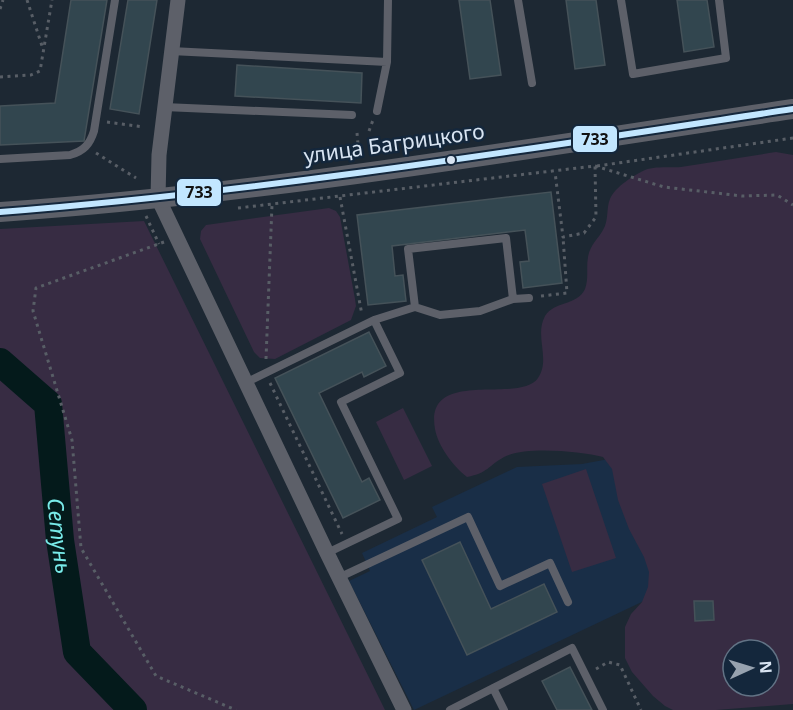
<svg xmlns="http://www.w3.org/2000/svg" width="793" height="710" font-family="'Noto Sans',sans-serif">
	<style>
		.built { fill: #192e47 }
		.green { fill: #372c43; fill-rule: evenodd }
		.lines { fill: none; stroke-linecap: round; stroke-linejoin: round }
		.river { stroke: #041a1b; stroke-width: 28 }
		.building { fill: #32464f; stroke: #455259; stroke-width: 1.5 }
		.path { stroke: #585e66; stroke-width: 3; stroke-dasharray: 3 4.5; stroke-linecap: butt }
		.service { stroke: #5d6069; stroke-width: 8 }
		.minor { stroke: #5d6069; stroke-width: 15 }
		.tertiary { stroke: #5d6069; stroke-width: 20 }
		.bus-1-casing { stroke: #14273c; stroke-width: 10 }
		.bus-1 { stroke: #c2e6ff; stroke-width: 6 }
		.bus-dot { fill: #d8e4f2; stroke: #14273c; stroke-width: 2 }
		.labels { text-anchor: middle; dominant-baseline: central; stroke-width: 5; stroke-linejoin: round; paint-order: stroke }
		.street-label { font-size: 21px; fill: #d8e4f2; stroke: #14273c }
		.water-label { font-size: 22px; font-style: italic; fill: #78ebe9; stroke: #14273c }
		.line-badge { stroke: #14273c; stroke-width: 2 }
		.pale-badge-label { font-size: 16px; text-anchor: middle; font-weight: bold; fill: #111 }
	</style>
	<rect width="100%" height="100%" fill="#1d2833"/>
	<path class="built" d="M679 446 688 580 414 710 349 581 370 571 362 553 437 517 432 507 517 467 582 464Z"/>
	<path class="green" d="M776 152 793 155V704L716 710H673L665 706 653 696 632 672 625 658V627L631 614 642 602 648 587 649 572 644 557 629 529 618 500 612 469 603 457C580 451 524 446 504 457 488 466 488 473 467 477 453 466 438 446 435 429 424 366 520 405 538 378 551 359 534 336 545 316 554 301 577 306 585 289 589 278 586 268 588 257 590 245 598 239 603 230 609 220 606 208 610 199 615 187 634 175 645 170 655 166 670 168 681 167 713 162 744 157 776 152ZM733 650H769V686H733Z
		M329 208 336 211 340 217 355 299 356 306 351 320 275 359 260 358 254 352 200 239 201 231 206 225Z
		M144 221 385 710H0V229Z
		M403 408 432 466 404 480 376 422Z
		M586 469 616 558 572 572 542 484Z"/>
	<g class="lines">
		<path class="river" id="s1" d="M0 362 48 404 60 540 77 652 133 710"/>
	</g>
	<path class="building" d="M71 0H107L84 141 0 145V106L55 103Z
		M128 0H157L139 114 110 109Z
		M459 0H490L501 75 470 79Z
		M566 0H596L605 65 575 69Z
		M677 0H707L714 47 684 52Z
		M237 65 362 73 361 103 235 96Z
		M551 192 562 283 523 288 520 262 529 261 525 230 392 246 395 276 403 275 406 301 368 305 357 215Z
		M369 332 386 366 364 377 362 372 319 393 362 482 369 478 380 500 343 518 275 378Z
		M460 542 491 609 544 584 557 612 467 655 422 560Z
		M694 601H713L714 620 695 621Z
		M570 667 592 710H557L542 681Z"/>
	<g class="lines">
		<path class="path" d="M27 0 43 49
			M0 9 3 0
			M0 77 31 75 40 71 52 0
			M107 122 144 127
			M369 131 373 120
			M357 133 359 155
			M96 153 136 178
			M595 166 664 187 742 196 777 195 793 205
			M597 166 793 138
			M340 197 362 315
			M238 208 595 166 596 217 584 233 563 237 555 172
			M146 216 159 244
			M164 242 36 288 33 311 72 440 81 548 156 676 236 710
			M541 296 567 293 563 237
			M266 359 272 205
			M270 383 342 534
			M596 669 608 662 620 665 641 710"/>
		<path class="service" d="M518 0 532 83
			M621 0 633 74 726 58 719 0
			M171 51 387 62
			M164 107 352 115
			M377 111 387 62 388 0
			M0 159 70 155C84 151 90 144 94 131L115 0
			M415 307 408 249 506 238 513 299
			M245 383 374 320 415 307 440 315 480 311 513 299 529 298
			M327 553 398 519 341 402 400 373 374 320
			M338 578 468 517 500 586 550 563 568 602
			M493 688 504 710
			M450 710 572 648 603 710"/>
		<path class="minor" d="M178 0 159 155 158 198 327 553 404 710"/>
		<path class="tertiary" d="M0 212C265 194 530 148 793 109"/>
		<g class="bus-1-casing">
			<path id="bus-1" d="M0 212C266 191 529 149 793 109"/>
		</g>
		<use href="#bus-1" class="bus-1"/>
	</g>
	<circle class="bus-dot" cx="451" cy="160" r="5"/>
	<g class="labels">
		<g class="street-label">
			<text transform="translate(394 143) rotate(-8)">улица Багрицкого</text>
		</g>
		<g class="water-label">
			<text stroke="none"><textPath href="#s1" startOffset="196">Сетунь</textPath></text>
		</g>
	</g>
	<g class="line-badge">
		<rect x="572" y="125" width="46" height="28" rx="6" fill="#c2e6ff"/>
		<rect x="176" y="178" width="46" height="29" rx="6" fill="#c2e6ff"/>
	</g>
	<g class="pale-badge-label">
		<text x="595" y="145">733</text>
		<text x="199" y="198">733</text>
	</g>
	<g transform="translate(751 668) rotate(86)"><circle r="28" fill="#14273c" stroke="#627385" stroke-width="1.5"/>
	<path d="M0-4.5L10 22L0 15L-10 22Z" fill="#97a2af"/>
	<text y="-9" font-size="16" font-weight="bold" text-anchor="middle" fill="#d8e4f2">N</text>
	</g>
</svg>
